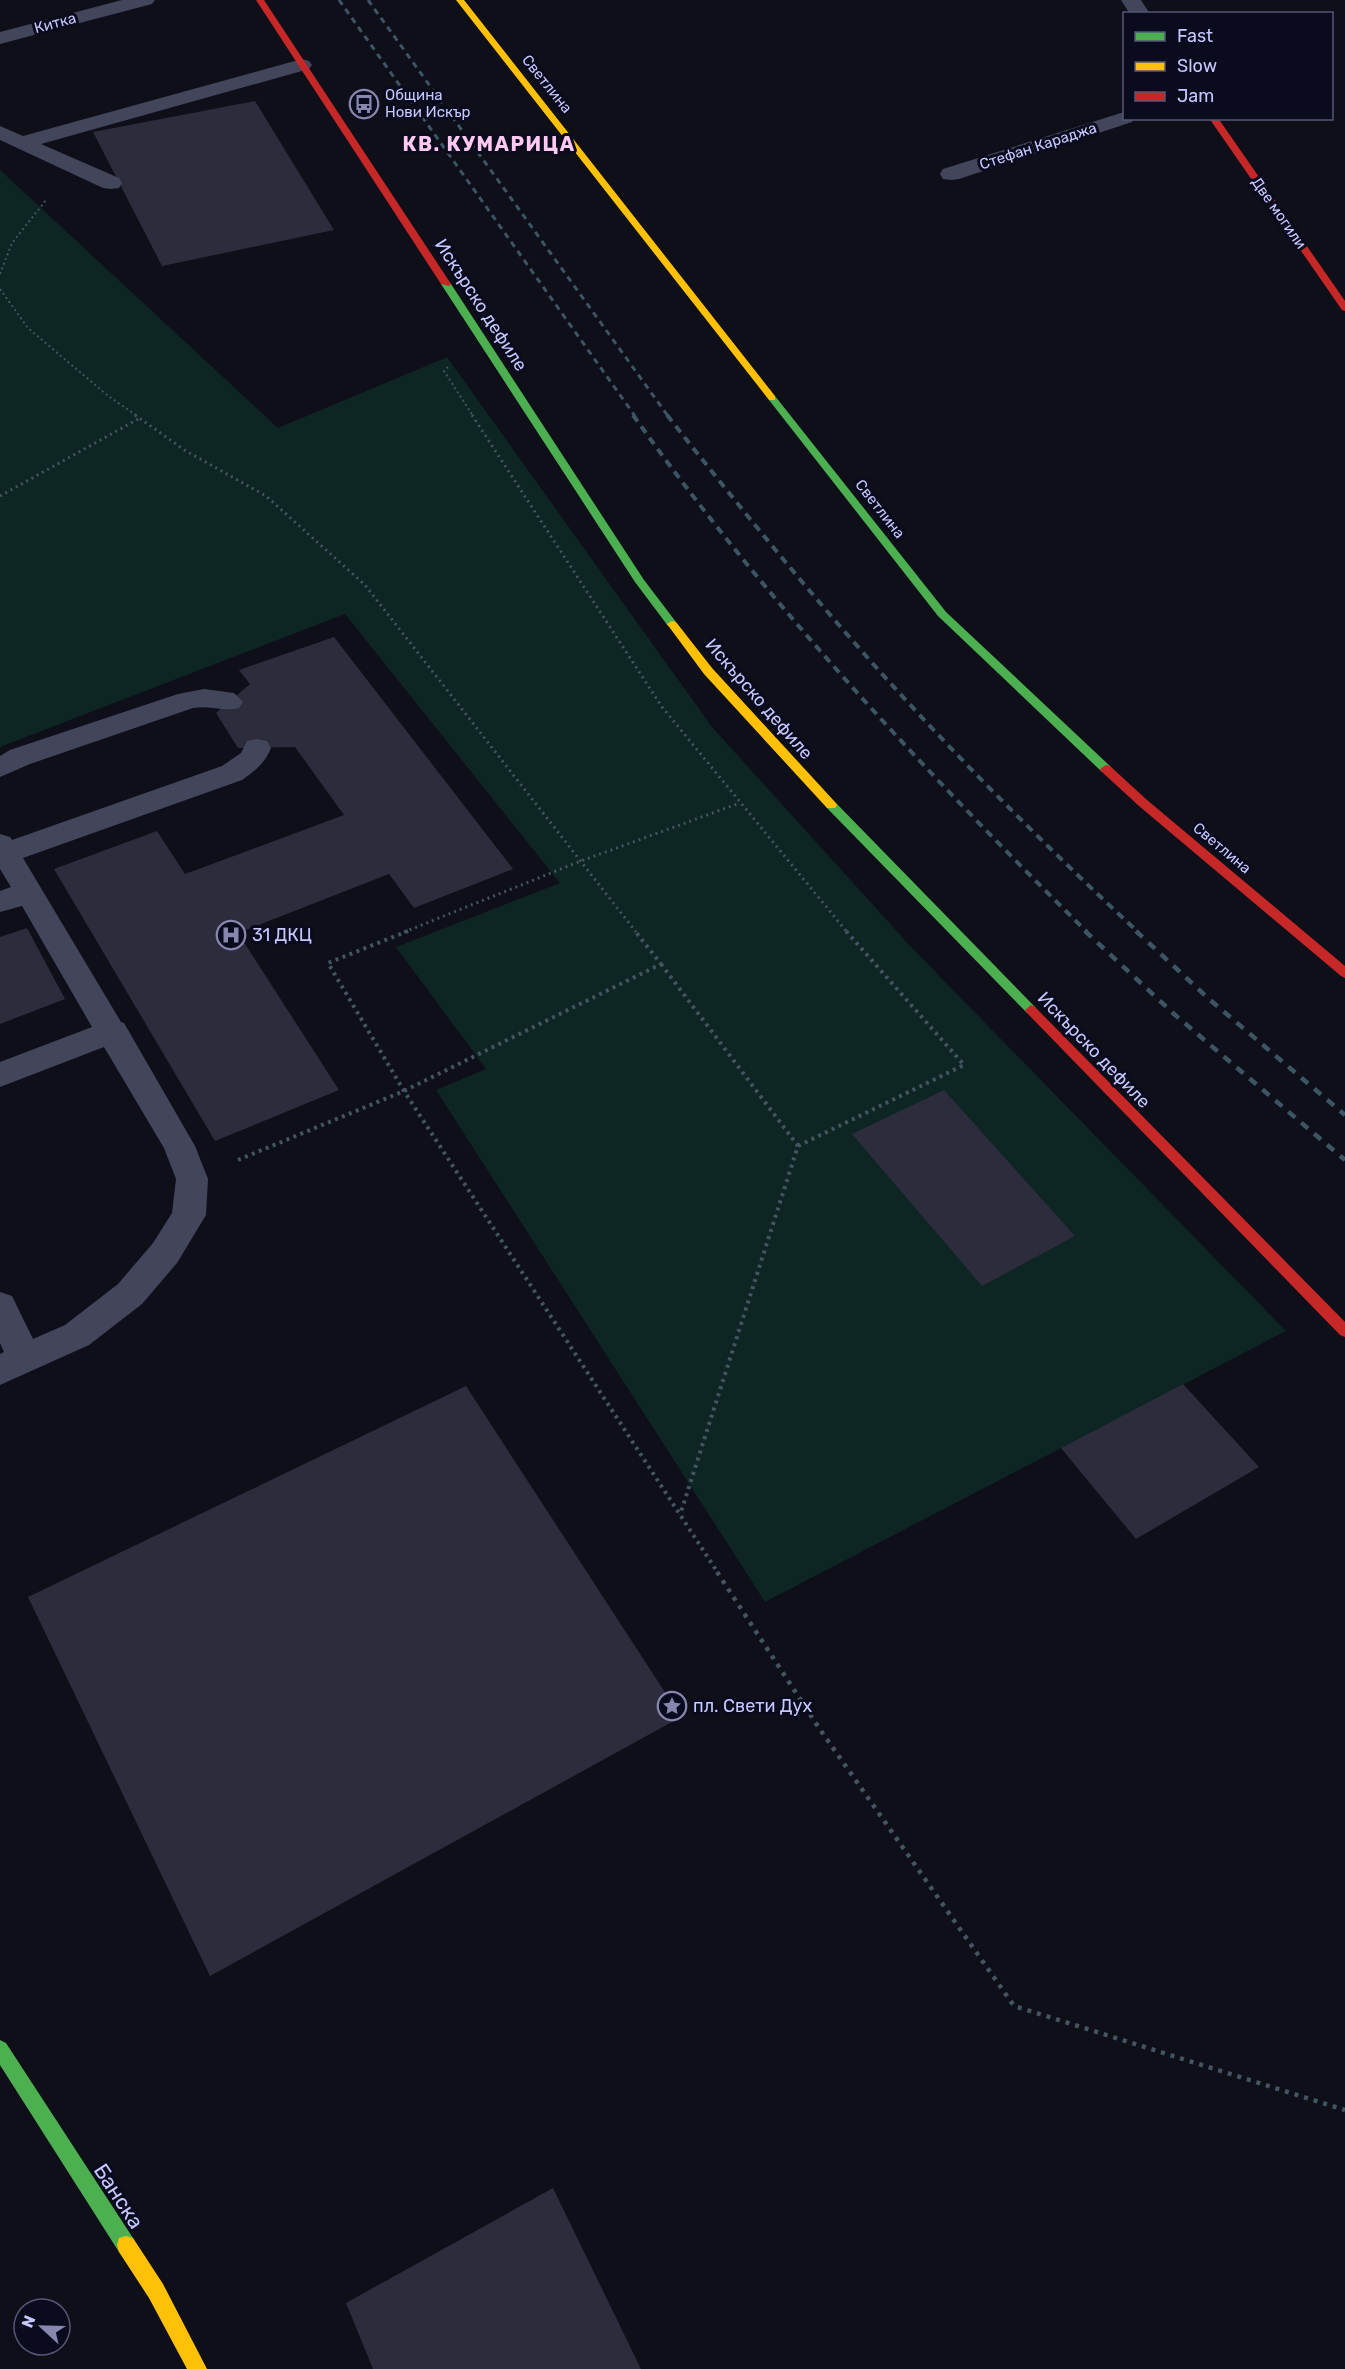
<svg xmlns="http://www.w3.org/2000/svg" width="1345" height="2369" font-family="Rubik,sans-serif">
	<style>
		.green { fill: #0d2523 }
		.building { fill: #2c2c3d }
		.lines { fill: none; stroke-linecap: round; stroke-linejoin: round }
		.path-far3 { stroke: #435560; stroke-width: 2; stroke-dasharray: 2 3; stroke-linecap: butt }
		.path-far2 { stroke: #435560; stroke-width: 3; stroke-dasharray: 2 4; stroke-linecap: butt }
		.path-far1 { stroke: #435560; stroke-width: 4; stroke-dasharray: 3 4.5; stroke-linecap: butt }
		.path { stroke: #435560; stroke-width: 4.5; stroke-dasharray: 4 6; stroke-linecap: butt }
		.lane { fill: #43455b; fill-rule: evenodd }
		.street { fill: #43455b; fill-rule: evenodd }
		.fast { fill: #4caf50; fill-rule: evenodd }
		.slow { fill: #ffc107; fill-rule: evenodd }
		.jam { fill: #c62828; fill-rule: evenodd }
		.rail-far2 { stroke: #3b5562; stroke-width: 3; stroke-dasharray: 6 5; stroke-linecap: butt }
		.rail-far1 { stroke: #3b5562; stroke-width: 4; stroke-dasharray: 8 6; stroke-linecap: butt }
		.rail { stroke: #3b5562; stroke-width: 4.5; stroke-dasharray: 9 8; stroke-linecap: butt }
		.labels { text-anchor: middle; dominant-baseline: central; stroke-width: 6; stroke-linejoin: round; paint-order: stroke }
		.far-street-label { font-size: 15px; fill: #c7c8ff; stroke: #0b0b1e }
		.far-poi-label { font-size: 15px; fill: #c7c8ff; stroke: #0b0b1e; text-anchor: start }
		.street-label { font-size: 18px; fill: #c7c8ff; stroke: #0b0b1e }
		.poi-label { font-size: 18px; fill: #c7c8ff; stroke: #0b0b1e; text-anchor: start }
		.far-district-label { font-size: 20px; font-weight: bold; letter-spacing: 1.5px; fill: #ffc9f2; stroke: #0b0b1e }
		.near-street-label { font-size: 21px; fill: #c7c8ff; stroke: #0b0b1e }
	</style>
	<rect width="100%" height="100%" fill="#0f0f1a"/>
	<path class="green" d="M0 170 278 428 447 357 712 727 912 948 1286 1331 765 1602 436 1090 486 1069 396 947 560 883 345 614 0 747Z"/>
	<path class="building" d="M255 101 334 230 162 266 93 132Z
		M334 637 513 869 414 908 389 874 238 933 339 1090 215 1141 54 869 157 831 185 874 344 815 295 747 238 748 216 713 250 684 239 670Z
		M27 928 65 999 0 1024V937Z
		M944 1090 1075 1236 982 1286 852 1134Z
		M1183 1384 1259 1467 1136 1539 1061 1448Z
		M466 1386 681 1717 210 1976 28 1597Z
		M553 2188 641 2369H373L346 2303Z"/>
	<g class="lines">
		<path class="path-far3" d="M0 274 12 243 47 199
			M0 289 28 328 107 395 137 416
			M448 367 444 371 473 416"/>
		<path class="path-far2" d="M135 415 186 451 266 496 365 585 636 932
			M472 415 662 707 847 932
			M0 496 140 418
			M404 932 581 861 740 803"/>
		<path class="path-far1" d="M408 931 328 963 404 1091 718 1573
			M661 964 798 1146 680 1515
			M798 1146 964 1065 846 931
			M238 1160 404 1091 661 964 635 931"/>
		<path class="path" d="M717 1572 819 1728 1014 2006 1345 2110"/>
		<path class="lane" d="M302 59 309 61 312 65 309 69 41 144 119 178 122 183 119 188 111 189 103 188 0 140V126L23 136Z
			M204 689 234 693 243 702 239 708C223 712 210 705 193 708L30 764 0 777V756L10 750 178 694Z
			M257 739 267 741 271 748C265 763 255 771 242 780L23 858 121 1022 124 1023 195 1146 208 1179 206 1215 177 1263 142 1304 89 1345 0 1385V1354L4 1352 0 1343V1292L12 1296 33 1339 65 1325 118 1284 153 1243 172 1213 176 1179 164 1148 104 1047 0 1087V1062L92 1027 22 906 0 912V891L11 887 0 869V834L10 837 12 840 222 766 241 753 247 741Z"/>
		<path class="street" d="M122 0H155L152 4 0 44V32Z
			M1121 0H1141L1150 14H1130Z
			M1124 112V118H1135L1132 122 959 179 951 180 943 179 940 174 943 169Z"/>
		<path class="fast" d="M446 281 451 284 644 580 676 622V626H668L635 582 441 284Z
			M772 395 775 396 946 612 1110 766 1112 769 1110 772H1102L938 616 769 400V396Z
			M831 801 835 802 1035 1007 1037 1010 1035 1013H1027L827 808 825 805 827 802Z
			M0 2040 6 2043 133 2238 135 2245 133 2252 126 2254 119 2252 0 2065Z"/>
		<path class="slow" d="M456 0H464L775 396V400H769Z
			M672 621 676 622 712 668 835 802 837 805 835 808H827L704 674 667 624Z
			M126 2236 133 2238 163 2284 207 2369H187L149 2298 119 2252 117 2245 119 2238Z"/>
		<path class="jam" d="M256 0H264L451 284 449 286 441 284Z
			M1209 118H1218L1345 301V311L1342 310Z
			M1106 765 1110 766 1147 800 1345 966V978L1341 976 1139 806 1102 772 1100 769Z
			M1031 1005 1035 1007 1345 1322V1337L1340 1335 1027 1013 1025 1010Z"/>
		<path class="rail-far2" d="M339 0 635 416
			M368 0 668 416"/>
		<path class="rail-far1" d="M633 415C766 602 924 771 1087 932
			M667 415C727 491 788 567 852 640 941 742 1038 839 1138 932"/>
		<path class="rail" d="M1085 931 1174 1014 1345 1160
			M1136 931 1209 999 1345 1115"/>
	</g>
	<defs>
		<g id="bus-ring" transform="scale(1.5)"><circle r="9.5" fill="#0b0b1e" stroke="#8787af" stroke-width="1.5"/><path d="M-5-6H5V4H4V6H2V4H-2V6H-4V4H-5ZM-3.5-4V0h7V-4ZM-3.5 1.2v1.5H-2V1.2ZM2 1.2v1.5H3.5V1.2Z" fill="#8787af"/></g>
		<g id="hospital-ring" transform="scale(1.5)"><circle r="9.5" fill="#0b0b1e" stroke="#8787af" stroke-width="1.5"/><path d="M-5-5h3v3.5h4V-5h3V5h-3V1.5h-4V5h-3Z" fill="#8787af"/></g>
		<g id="sight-ring" transform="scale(1.5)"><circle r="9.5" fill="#0b0b1e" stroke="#8787af" stroke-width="1.5"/><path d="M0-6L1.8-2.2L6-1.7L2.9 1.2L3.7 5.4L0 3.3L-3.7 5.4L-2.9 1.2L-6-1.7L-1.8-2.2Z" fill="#8787af"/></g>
	</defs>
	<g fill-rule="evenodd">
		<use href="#bus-ring" x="364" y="104"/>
		<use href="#hospital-ring" x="231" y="935"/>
		<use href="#sight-ring" x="672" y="1706"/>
	</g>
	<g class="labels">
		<g class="far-street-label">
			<text transform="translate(55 23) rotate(-15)">Китка</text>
			<text transform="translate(547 84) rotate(51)">Светлина</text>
			<text transform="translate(1038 146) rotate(-18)">Стефан Караджа</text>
			<text transform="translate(1279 213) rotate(55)">Две могили</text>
			<text transform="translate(880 509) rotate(52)">Светлина</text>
			<text transform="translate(1222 848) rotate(40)">Светлина</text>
		</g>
		<g class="far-poi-label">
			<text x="385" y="95">Община<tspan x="385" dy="17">Нови Искър</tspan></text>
		</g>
		<g class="street-label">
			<text transform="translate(481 305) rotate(57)">Искърско дефиле</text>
			<text transform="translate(759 699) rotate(49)">Искърско дефиле</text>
			<text transform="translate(1094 1050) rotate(46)">Искърско дефиле</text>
		</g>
		<g class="poi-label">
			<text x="252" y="935">31 ДКЦ</text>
			<text x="693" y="1706">пл. Свети Дух</text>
		</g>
		<g class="far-district-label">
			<text x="489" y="144">КВ. КУМАРИЦА</text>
		</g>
		<g class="near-street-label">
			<text transform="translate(119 2196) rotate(57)">Банска</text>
		</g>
	</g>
	<rect x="1123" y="12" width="210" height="108" fill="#0b0b1e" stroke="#565778" stroke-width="1.5"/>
	<rect x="1135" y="32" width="30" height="9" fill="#4caf50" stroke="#565778" stroke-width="1.5"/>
	<text x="1177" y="42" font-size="18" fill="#c7c8ff">Fast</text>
	<rect x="1135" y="62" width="30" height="9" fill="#ffc107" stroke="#565778" stroke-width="1.5"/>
	<text x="1177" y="72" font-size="18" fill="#c7c8ff">Slow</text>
	<rect x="1135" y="92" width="30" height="9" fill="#c62828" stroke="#565778" stroke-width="1.5"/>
	<text x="1177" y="102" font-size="18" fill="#c7c8ff">Jam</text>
	<g transform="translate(42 2327) rotate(292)"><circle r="28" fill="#0b0b1e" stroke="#565778" stroke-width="1.5"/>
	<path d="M0-4.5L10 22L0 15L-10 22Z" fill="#8787af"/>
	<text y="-9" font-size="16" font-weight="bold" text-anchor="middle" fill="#c7c8ff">N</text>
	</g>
</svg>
